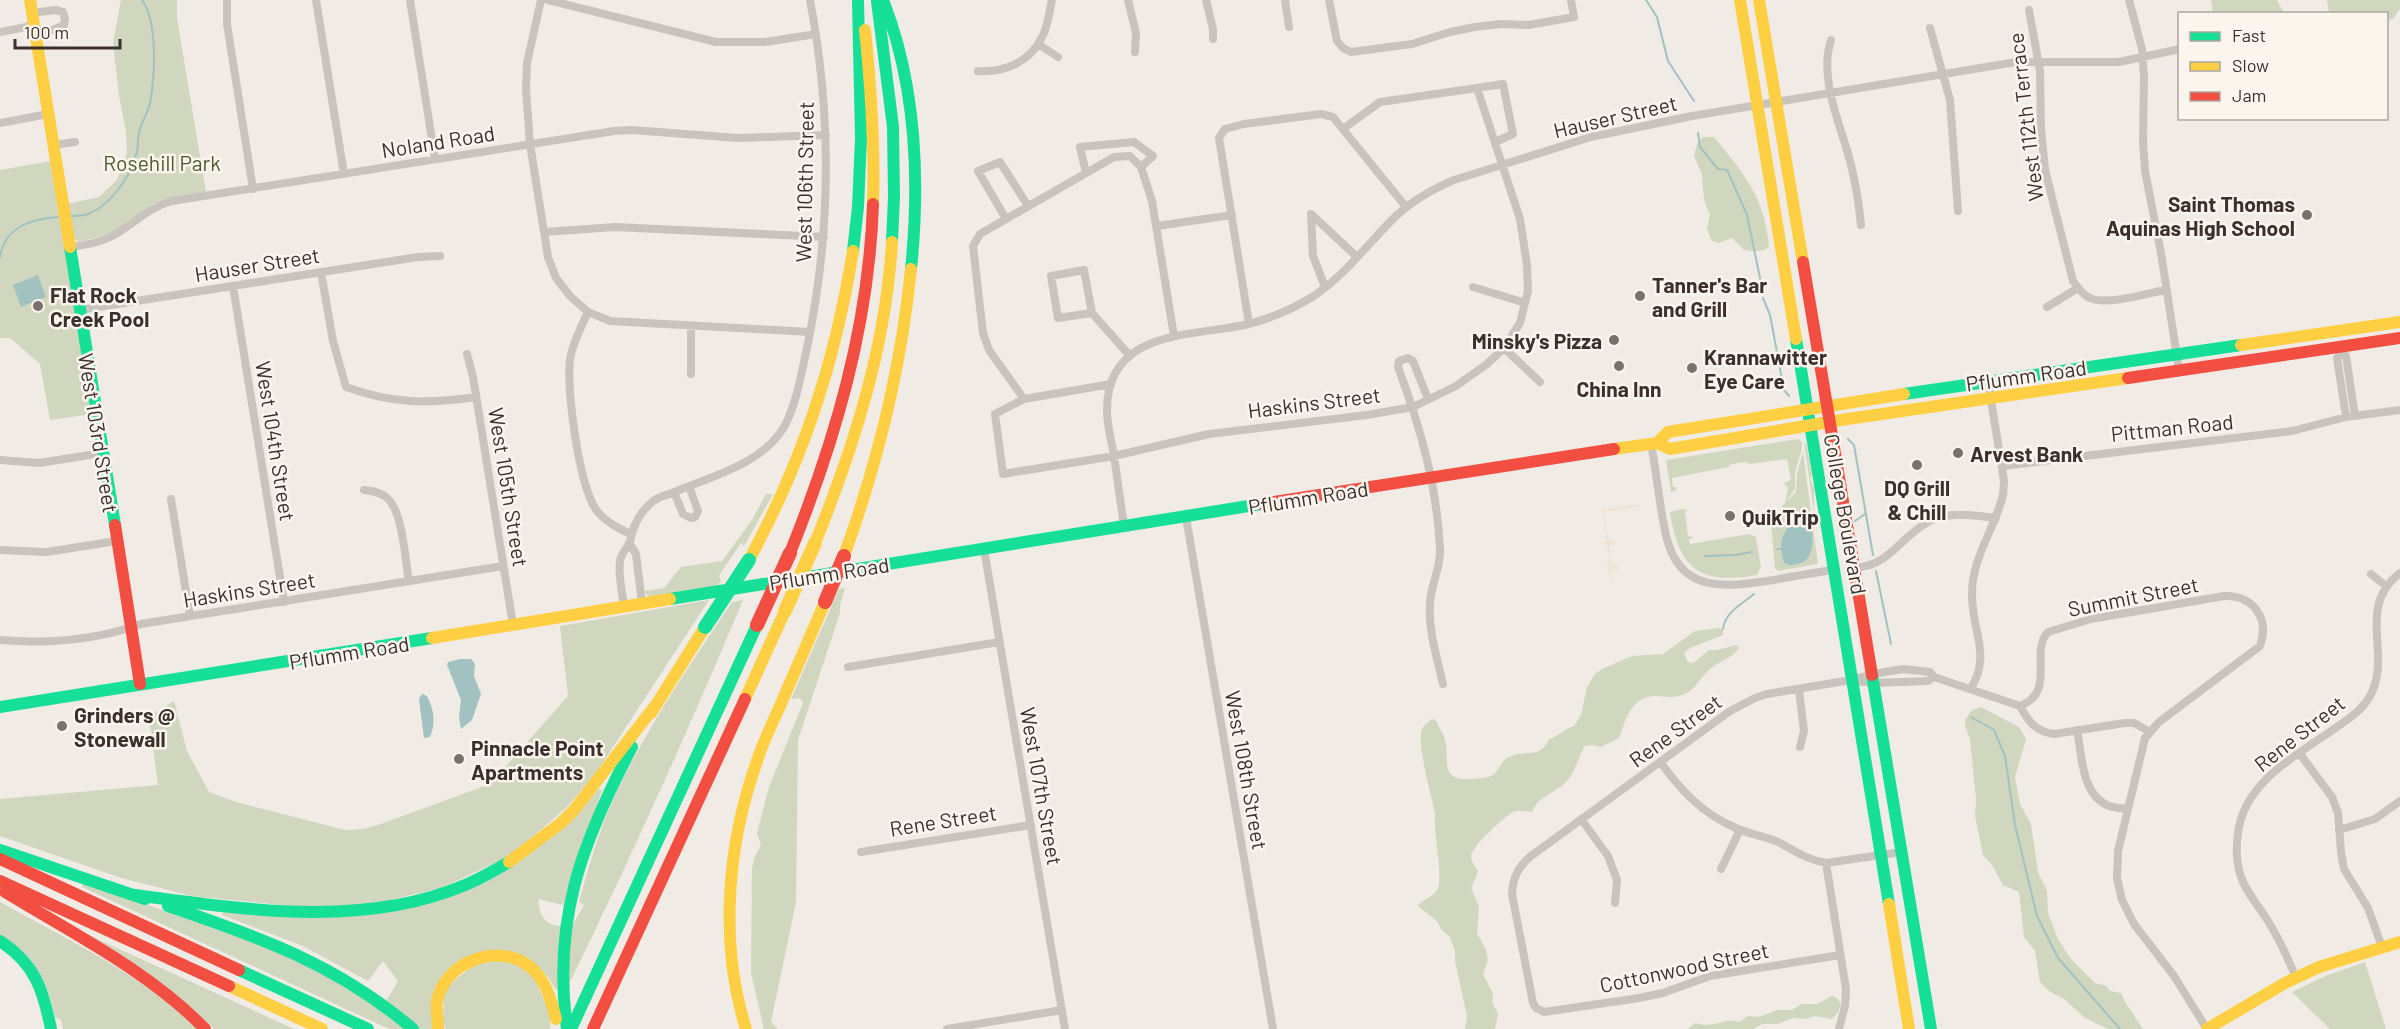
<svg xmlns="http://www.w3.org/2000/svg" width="2400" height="1029" font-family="Barlow,sans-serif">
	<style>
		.green { fill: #d1d6bf }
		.plaza { fill: #eee3d5 }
		.water { fill: #a1c2c1 }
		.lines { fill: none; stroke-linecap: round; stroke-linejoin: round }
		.stream { stroke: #a1c2c1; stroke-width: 2 }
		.street { stroke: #c9c3be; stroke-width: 8 }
		.fast { stroke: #16e098; stroke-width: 12 }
		.slow { stroke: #ffcf43; stroke-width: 12 }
		.jam { stroke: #f24e42; stroke-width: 12 }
		.fast-bridge { stroke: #16e098; stroke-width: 14 }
		.slow-bridge { stroke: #ffcf43; stroke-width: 14 }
		.jam-bridge { stroke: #f24e42; stroke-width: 14 }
		.poi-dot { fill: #7a716c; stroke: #fbf5ee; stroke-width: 2 }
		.labels { text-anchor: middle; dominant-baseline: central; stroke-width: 5; stroke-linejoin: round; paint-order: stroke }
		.street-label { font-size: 21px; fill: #3b302b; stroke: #fbf5ee }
		.park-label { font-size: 21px; fill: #4a5a2e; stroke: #fbf5ee }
		.poi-label { font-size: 21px; font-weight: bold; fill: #3b302b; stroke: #fbf5ee; text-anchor: start }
	</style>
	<rect width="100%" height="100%" fill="#f0ebe5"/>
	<path class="green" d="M121 0H177V18L206 192 176 197 152 204 114 231 102 236 79 242 72 237 67 204 99 197 117 180 127 152 126 132 119 96 113 43Z
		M2211 0H2277L2284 13H2213Z
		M2327 0H2400V9L2393 19 2387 20 2386 14 2329 13Z
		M1703 137H1714C1744 174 1765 197 1769 247 1761 253 1753 251 1744 250L1732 238 1718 243 1712 241 1707 229 1710 215 1704 200 1702 174 1694 156 1697 144Z
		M51 161 92 414 50 420 40 364 10 338H0V170Z
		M1798 439 1802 442V448L1795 473V489L1785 503 1788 488 1784 483 1791 480 1787 459 1749 464 1747 462 1731 464 1728 467 1672 478 1673 487H1676L1677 490 1671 492 1666 460Z
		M1804 441 1807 447 1812 476 1810 478 1814 488V510L1821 563Z
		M1803 452 1818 564 1778 571 1775 568 1771 524 1776 523 1783 505 1796 492 1797 474Z
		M766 494H773L744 546 741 543 719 576 721 581 716 588 649 597 644 591 664 588 681 567 722 561 752 520Z
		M1681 509 1688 510 1685 512 1688 536 1694 537 1689 540 1690 544 1749 534 1756 537 1761 567 1757 575C1700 585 1679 570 1670 512Z
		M845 588 840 605V613L798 740 796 902 771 1022 778 1029H764L751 973 752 868 755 856 761 845 757 833 769 787 803 703 800 698 791 699 839 589Z
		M709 600 596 773 566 808 522 846 499 861 441 888 372 904 303 907 192 896 121 878 0 836V799L158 785 149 716 174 701 187 751 209 792 239 803 345 830 363 829 378 825 490 784 568 696 560 626Z
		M743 600C689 729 632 855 571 980L556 990 548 977 527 957 458 962 434 1029H389L82 887 83 883 265 945 291 956 382 1008 398 981 383 961 368 981 303 946 222 915 223 911 451 897 599 789 602 790 563 905 538 899C540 923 549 927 572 926L584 905 579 902C589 866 599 831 614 798 646 728 690 665 732 602Z
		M1718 628 1723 629V635L1690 648 1684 653 1688 662 1693 663 1709 650H1718L1736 645 1739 648C1731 660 1719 661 1710 669 1698 680 1695 692 1679 696 1671 698 1663 696 1655 696 1631 697 1626 719 1619 738L1601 747 1592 745 1585 746C1579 756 1576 768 1570 777 1559 793 1539 794 1532 812 1526 812 1518 809 1513 812 1504 817 1472 846 1471 856 1471 863 1476 866 1478 872L1471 888 1479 907 1477 933 1486 950 1488 960 1483 974 1493 994 1492 1002 1498 1014 1495 1029H1465L1467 1016 1455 961V951L1450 937 1441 929 1437 921 1418 906C1423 898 1434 898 1438 888 1443 876 1433 831 1435 814 1432 796 1416 743 1422 729 1424 725 1429 722 1432 719L1436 720C1438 726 1442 731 1444 737 1452 758 1436 781 1471 779 1479 778 1488 779 1494 774 1500 769 1501 760 1509 757 1525 749 1540 760 1549 739 1559 736 1563 729 1574 726L1581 715 1587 687 1595 674 1602 669 1632 656 1663 654 1695 631Z
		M1981 707 2019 727 2026 739 2015 777 2020 804 2031 824 2038 872 2047 891 2048 913 2058 939 2070 958 2095 983 2106 986 2110 991 2121 993 2125 1002 2143 1029H2108L2085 1018 2064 999 2049 991 2040 982 2035 951 2024 937 2019 892 2003 885 1992 865 1983 855 1975 816 1976 799 1970 739 1965 725V720L1972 710Z
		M0 902C69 940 141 975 199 1029H63L61 1020 55 1017C48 982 33 952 0 935Z
		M82 932 294 1029H214L193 1009Z
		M506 960 531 971 551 1015 550 1029H446L443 1023 444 999 449 985 476 963Z
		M2365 962 2386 1029H2330L2292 992 2328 975Z
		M1832 996 1837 998 1841 1005 1837 1014 1831 1019 1815 1016 1804 1019 1792 1018 1778 1024H1762L1753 1029H1688L1695 1023C1718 1029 1721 1017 1740 1022L1748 1016 1760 1017 1777 1010H1792L1802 1004H1817Z"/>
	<path class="plaza" d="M1639 504 1640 506 1604 512 1608 540H1615V544L1609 545 1612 562 1611 565H1617L1618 571 1611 572 1613 582 1611 583 1607 563 1610 560 1607 545H1604V542L1607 541 1602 510Z"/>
	<path class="water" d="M38 275 46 297 21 307 13 285Z
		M1810 516C1812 530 1818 560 1798 564 1792 565 1790 566 1784 563 1778 541 1781 537 1793 519Z
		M460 659H471L475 664 474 676 481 694 472 720 461 729 459 717 461 700 447 665 448 662Z
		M422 694 427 696C434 710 436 722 430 737L424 738 419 699Z"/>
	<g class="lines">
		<path class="stream" d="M1646 0 1657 17 1668 61 1694 101
			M1698 133 1700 147 1718 169 1727 170 1747 215 1761 283
			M70 216C76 216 83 216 88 214 110 206 130 177 136 155 139 148 137 140 139 133 141 122 148 113 150 103 155 75 158 22 142 0
			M0 257C5 227 30 219 58 217
			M1763 298 1770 315 1784 390 1789 396
			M1848 439 1854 445 1873 555
			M1855 521 1865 514
			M1777 549H1781
			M1705 556 1735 555 1752 552
			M1876 571 1891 644
			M1723 629C1725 612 1742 604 1754 594
			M1971 717 1994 730 2005 756 2015 825 2037 916 2058 958 2120 1029"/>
		<path class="street" d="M227 0V24L253 189
			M316 0 344 174
			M410 0 435 159
			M541 0 527 63 526 89 530 144 548 257 556 278 570 296 588 312 610 321 810 332
			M548 0 716 42H765L816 34
			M1128 0 1136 33 1135 52
			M1206 0 1213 29V39
			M1285 0 1289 27
			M1329 0 1337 41 1343 48 1351 52 1412 44 1450 32 1475 27 1501 24 1529 25 1574 17 1571 0
			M2129 0 2142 49 2144 76 2143 141 2145 171 2161 253 2179 370
			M2029 10 2040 71 2041 128 2045 170 2073 281C2078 287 2082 295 2090 298 2107 306 2147 293 2166 290
			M32 13 55 10 63 12 65 19 64 25 53 30 35 33
			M1930 28 1950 100 1958 211
			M0 32 26 27 34 23
			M1831 40C1818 80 1842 127 1851 165 1856 185 1859 205 1861 225
			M1038 44 1058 57
			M978 71C1004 73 1030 62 1042 37 1048 27 1049 12 1052 0
			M1477 88 1503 84 1513 134 1495 142
			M0 123 48 114
			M53 145 75 142
			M1086 173 1080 147 1134 142 1153 156 1141 167
			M1006 219 978 171 1000 162 1028 206
			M1157 226 1232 215
			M544 232 615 227 824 237
			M69 247C87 245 104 242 119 232 138 220 150 207 172 201L614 131 632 130 738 138 826 135
			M321 272 333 341 346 387C393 404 427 404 476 397
			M233 286 284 602
			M1325 287 1313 256 1311 214 1357 257
			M1473 287 1525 303
			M2047 307 2078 288
			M79 310 418 257 440 256
			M588 312C581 327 573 342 570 359 566 389 579 487 597 511 606 522 618 528 630 534
			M1092 313 1058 318 1051 276 1084 270 1092 313 1130 356
			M1249 324 1219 138 1225 129 1244 124 1321 114 1333 117 1406 207
			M1504 348 1540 382
			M467 354 473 377 513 625
			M691 374V327
			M1111 384 1024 399 995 414 1003 474 1114 456 1209 434 1367 415 1413 407 1456 386 1487 364 1504 348 1520 323 1528 291 1527 265 1520 219 1477 88 1380 102 1343 129
			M1024 399 989 350 983 333 973 246 980 234 1114 157 1130 156 1141 167 1152 201 1174 336
			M1428 399 1413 361 1408 358 1399 361 1398 367C1420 426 1437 485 1440 549 1441 568 1431 584 1430 603 1428 630 1437 657 1443 684
			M2346 417 2337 358 2341 353 2346 356 2355 416
			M1651 444C1657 474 1659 505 1666 535 1679 595 1727 587 1774 580 1793 576 1813 573 1833 570
			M0 460 39 463 102 453
			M2002 466 2292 431 2346 417 2400 410
			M364 490C372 491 380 492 386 497 403 509 405 561 409 581
			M674 492 683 514 691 518 695 517 698 511 689 486
			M171 499 190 616
			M1186 517 1273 1029
			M1124 527C1121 503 1117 479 1114 455 1111 440 1107 425 1107 410 1107 328 1193 337 1249 324 1271 318 1293 309 1312 297 1345 276 1368 243 1396 216 1413 200 1433 189 1454 180L1591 137 1692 116 2016 62H2119L2180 49
			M629 543 636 554 642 603
			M984 549 1065 1029
			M0 550 47 552 116 541
			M1855 568C1891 565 1900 537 1928 522 1950 511 1973 515 1996 518
			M2371 574 2386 586
			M624 606C622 591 618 576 620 561 621 553 628 548 630 541 633 526 640 512 652 502 659 496 668 495 677 491 713 476 763 463 784 427 797 403 801 374 807 348 831 233 832 116 810 0
			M0 640C47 644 96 640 141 624L503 566
			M848 667 999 642
			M1855 681 1874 683 1928 681 1934 677
			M1971 688C1992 655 1971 629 1972 593 1972 558 1995 528 2003 495L2004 481 1988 381
			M1799 690 1804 731 1800 747
			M2020 706C2057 692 2029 652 2048 632L2091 619 2224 596C2253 595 2270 618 2260 646L2159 722 2145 738 2118 851 2117 878 2122 900 2134 924 2174 976 2207 1029
			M2020 706C2028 721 2036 732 2054 734L2125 723H2134L2150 732
			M2077 730C2082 755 2081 795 2109 806 2114 808 2122 808 2128 809
			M2300 754 2332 797 2338 813 2341 852 2344 869 2368 908 2382 947
			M1661 763C1682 792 1703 814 1736 828 1749 834 1763 836 1776 841 1794 850 1805 859 1826 863L1846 989 1845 1006 1839 1029
			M1581 819 1608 856 1617 880 1615 903
			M2339 830 2375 819 2400 801
			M861 852 1031 825
			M1826 863 1901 852
			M1721 869 1740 830
			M1840 955 1710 976 1663 993 1639 998 1544 1012 1536 1008 1533 1003 1512 894C1513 877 1518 867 1531 856L1730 711 1755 698 1767 694 1851 680 1873 674 1903 669 1930 672 1934 677 2020 706
			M2296 978C2288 958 2279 939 2268 921 2258 905 2245 891 2240 874 2236 860 2236 847 2238 833 2244 781 2299 754 2337 727 2350 718 2363 709 2370 696 2393 654 2355 608 2400 573
			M947 1029 1062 1010"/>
		<path class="fast" d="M883 0C916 84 920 180 911 269
			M877 1 893 127 894 197 892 242
			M70 247 115 525
			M853 251 858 207 861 138 858 0
			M1796 339 1889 904
			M1904 394 2241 345
			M670 599 1261 504
			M1872 675 1931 1029
			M0 707 432 638
			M0 850 145 899
			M135 895C242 909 362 929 465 885 480 879 495 870 509 862
			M168 906C260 937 338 965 413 1029
			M0 941C35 964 43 989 51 1029
			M239 970 368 1029
			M567 1029C552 920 582 842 632 747
			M571 1029 757 625"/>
		<path class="slow" d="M30 0 70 247
			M1740 0 1796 339
			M1759 0 1803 262
			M865 30C871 88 875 145 873 204
			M2241 345 2400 322
			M1657 443 1668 432 1904 394
			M1614 449 1657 443 1670 449 1841 420 2128 378
			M815 543C854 447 886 346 892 242
			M844 556C878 462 901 369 911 269
			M749 560C803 460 835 363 853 251
			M432 638 670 599
			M745 699 785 611
			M651 713 705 627
			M509 862 561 823 574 810 655 706
			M1889 904 1909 1029
			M229 986 322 1029
			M438 1029C438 1020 436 1009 437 1001 445 962 497 942 529 966 546 979 551 1000 556 1019
			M746 1029C719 943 727 846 757 761 763 742 772 724 780 706 795 672 810 637 825 602
			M2207 1029 2287 982 2319 967 2400 942"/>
		<path class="jam" d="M1803 262 1872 675
			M2128 378 2400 338
			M1261 504 1614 449
			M115 525 140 684
			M790 553C835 441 869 326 873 204
			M0 859 239 970
			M0 881 229 986
			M5 892C72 933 150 972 205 1029
			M593 1029 745 699"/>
		<path class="fast-bridge" d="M705 627 749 560"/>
		<path class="slow-bridge" d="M785 611 815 543"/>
		<path class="jam-bridge" d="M825 602 844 556
			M757 625 790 553"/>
	</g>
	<g class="poi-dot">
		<circle cx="2307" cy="215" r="6"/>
		<circle cx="1640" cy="296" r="6"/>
		<circle cx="38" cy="306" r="6"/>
		<circle cx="1614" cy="340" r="6"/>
		<circle cx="1619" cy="366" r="6"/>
		<circle cx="1692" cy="368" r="6"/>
		<circle cx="1958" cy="453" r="6"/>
		<circle cx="1917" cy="465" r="6"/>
		<circle cx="1730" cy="516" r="6"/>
		<circle cx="62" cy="726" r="6"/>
		<circle cx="459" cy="759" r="6"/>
	</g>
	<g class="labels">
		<g class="street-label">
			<text transform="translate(1615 116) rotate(-13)">Hauser Street</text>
			<text transform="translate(2025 117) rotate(-97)">West 112th Terrace</text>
			<text transform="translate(438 141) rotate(-9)">Noland Road</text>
			<text transform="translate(804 182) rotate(-89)">West 106th Street</text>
			<text transform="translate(257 264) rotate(-9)">Hauser Street</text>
			<text transform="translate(2026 375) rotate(-8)">Pflumm Road</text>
			<text transform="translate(1314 402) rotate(-7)">Haskins Street</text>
			<text transform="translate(2172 427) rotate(-6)">Pittman Road</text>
			<text transform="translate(99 433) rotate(81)">West 103rd Street</text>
			<text transform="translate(276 441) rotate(81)">West 104th Street</text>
			<text transform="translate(509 487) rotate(81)">West 105th Street</text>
			<text transform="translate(1308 497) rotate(-9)">Pflumm Road</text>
			<text transform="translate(1846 514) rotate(80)">College Boulevard</text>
			<text transform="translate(829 573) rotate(-9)">Pflumm Road</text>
			<text transform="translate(249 589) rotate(-9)">Haskins Street</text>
			<text transform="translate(2133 596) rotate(-11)">Summit Street</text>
			<text transform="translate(349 652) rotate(-9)">Pflumm Road</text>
			<text transform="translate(1675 730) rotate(-36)">Rene Street</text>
			<text transform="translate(2299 733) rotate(-38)">Rene Street</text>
			<text transform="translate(1247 770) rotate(80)">West 108th Street</text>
			<text transform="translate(1042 786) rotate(80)">West 107th Street</text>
			<text transform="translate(943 820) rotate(-9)">Rene Street</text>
			<text transform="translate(1684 967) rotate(-12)">Cottonwood Street</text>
		</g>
		<g class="park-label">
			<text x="162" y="162">Rosehill Park</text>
		</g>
		<g class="poi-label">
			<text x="2295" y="203" text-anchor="end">Saint Thomas<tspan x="2295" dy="24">Aquinas High School</tspan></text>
			<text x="1652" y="284">Tanner's Bar<tspan x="1652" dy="24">and Grill</tspan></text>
			<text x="50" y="294">Flat Rock<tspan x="50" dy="24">Creek Pool</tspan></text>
			<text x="1602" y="340" text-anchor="end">Minsky's Pizza</text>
			<text x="1704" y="356">Krannawitter<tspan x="1704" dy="24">Eye Care</tspan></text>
			<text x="1619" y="388" text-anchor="middle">China Inn</text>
			<text x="1970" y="453">Arvest Bank</text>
			<text x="1917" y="487" text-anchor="middle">DQ Grill<tspan x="1917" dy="24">&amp; Chill</tspan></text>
			<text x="1742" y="516">QuikTrip</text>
			<text x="74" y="714">Grinders @<tspan x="74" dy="24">Stonewall</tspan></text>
			<text x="471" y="747">Pinnacle Point<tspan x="471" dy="24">Apartments</tspan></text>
		</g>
	</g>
	<rect x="2178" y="12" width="210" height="108" fill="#fbf5ee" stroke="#aea6a0" stroke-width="1.5"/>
	<rect x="2190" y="32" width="30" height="9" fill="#16e098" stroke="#aea6a0" stroke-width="1.5"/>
	<text x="2232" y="42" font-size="18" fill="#3b302b">Fast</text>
	<rect x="2190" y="62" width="30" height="9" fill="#ffcf43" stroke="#aea6a0" stroke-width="1.5"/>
	<text x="2232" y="72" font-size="18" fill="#3b302b">Slow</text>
	<rect x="2190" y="92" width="30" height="9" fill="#f24e42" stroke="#aea6a0" stroke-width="1.5"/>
	<text x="2232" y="102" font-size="18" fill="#3b302b">Jam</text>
	<path d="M15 39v9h105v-9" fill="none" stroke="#3b302b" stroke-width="3"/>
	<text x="24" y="39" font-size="18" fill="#3b302b" stroke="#fbf5ee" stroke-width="4.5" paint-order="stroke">100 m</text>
</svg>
